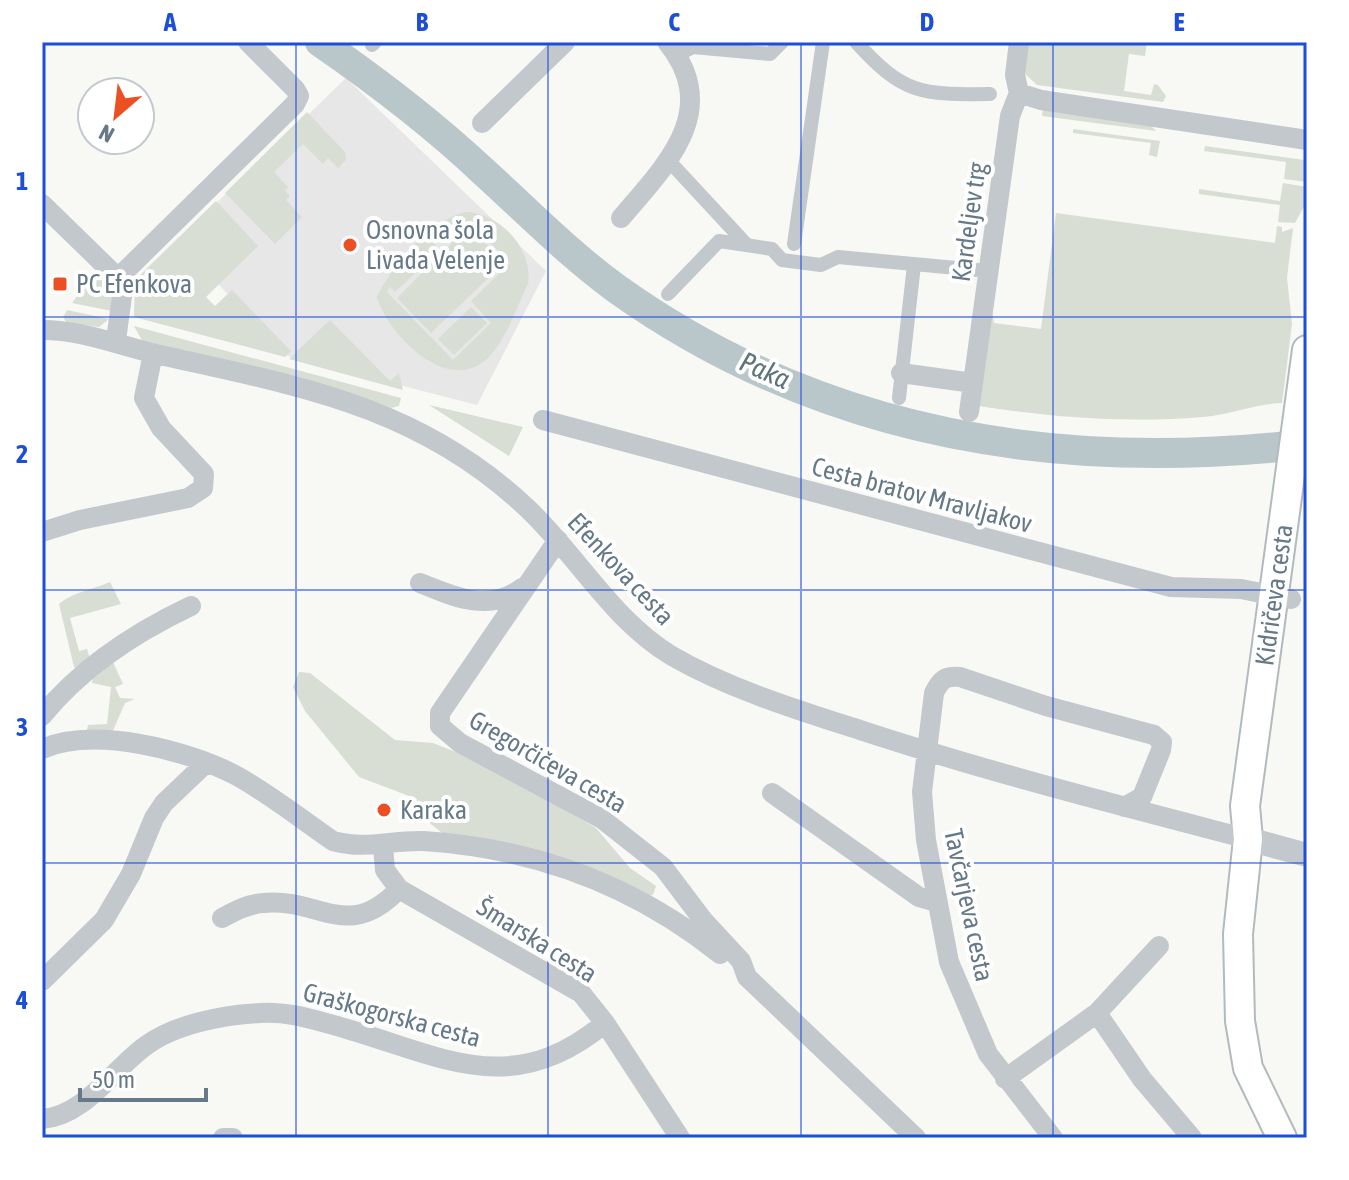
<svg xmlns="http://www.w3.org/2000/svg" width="1349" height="1180" font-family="'Asap Condensed',sans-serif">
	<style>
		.built { fill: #e6e7e6 }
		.green { fill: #d8ded4; fill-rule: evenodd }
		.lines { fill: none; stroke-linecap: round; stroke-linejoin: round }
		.river { stroke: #b9c7ca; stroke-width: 30 }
		.secondary-casing { stroke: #b3babf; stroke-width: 32 }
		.pedestrian { stroke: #c3c8cc; stroke-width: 14 }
		.minor { stroke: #c3c8cc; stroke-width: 20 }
		.tertiary { stroke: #c3c8cc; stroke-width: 24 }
		.secondary { stroke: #fff; stroke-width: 28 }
		.grid { fill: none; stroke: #1d4ed8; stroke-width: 2; stroke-opacity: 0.55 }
		.poi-dot { fill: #ec4f22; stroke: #fff; stroke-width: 3 }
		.labels { text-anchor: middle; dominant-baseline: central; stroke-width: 8; stroke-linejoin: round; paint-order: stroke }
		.street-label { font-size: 26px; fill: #667988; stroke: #fff }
		.poi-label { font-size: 26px; fill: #667988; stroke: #fff; text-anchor: start }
		.water-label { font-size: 28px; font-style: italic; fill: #5d747c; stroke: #fff }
		.neatline { fill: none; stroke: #1d4ed8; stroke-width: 3 }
		.grid-label { font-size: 26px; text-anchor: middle; font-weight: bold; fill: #1d4ed8 }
	</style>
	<rect width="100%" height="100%" fill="#f8f8f5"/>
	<path class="built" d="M346 78 546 271 477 405 287 356 177 241Z"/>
	<path class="green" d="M1027 42H1147L1145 56 1129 54 1124 91 1151 95 1154 84 1158 85 1166 96 1163 102 1037 85 1023 72Z
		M1043 108 1149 124 1156 131 1042 116Z
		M307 112 345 152 346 160 338 168 328 158 323 164 303 144 274 172 288 187 285 191 290 196 286 200 302 217 275 244 225 193Z
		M1073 129 1160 141 1157 157 1149 155 1151 143 1073 133Z
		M1205 146 1304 160 1307 182 1284 179 1286 162 1204 151Z
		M1283 183 1307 187V201L1295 223 1278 222 1280 205 1199 194V189L1280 201Z
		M216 201 258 246 206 297 215 306 232 290 291 351 285 357 134 317 135 280Z
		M465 212C501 213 533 249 528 284 516 308 503 350 480 364 441 389 387 332 377 297 392 265 430 221 465 212ZM470 222 510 263 471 301 491 323 453 360 387 292 390 287 395 292 440 250 433 242 444 232 452 238Z
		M1056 213 1275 243 1277 226 1282 227V232L1293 228 1287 278 1292 324 1282 403C1254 404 1230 415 1203 417 1126 423 1055 418 979 406L992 310 994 323 1041 329Z
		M469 226 504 263 431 333 397 298Z
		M90 278 102 279 112 286V311L72 303Z
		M471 307 487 323 454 355 438 339Z
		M67 310 109 319 99 327 67 323 63 317Z
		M330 320 390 381 399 373 403 390 289 359Z
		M134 326 401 398 399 406 391 408 335 388 143 342Z
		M429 405 523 427 509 456Z
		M110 582 121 604 70 618 79 651 87 649 91 662 81 670 74 667 59 604C71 593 94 589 110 582Z
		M113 662 123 684 115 687 120 698 135 699 125 703 111 735 87 730 88 725 107 724 111 687 92 683 93 676 101 675H94Z
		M299 672 310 673 395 740 433 743 491 766 596 828 630 868 656 886 653 895 645 896 447 837 416 812 417 799 359 777 305 711 293 687Z"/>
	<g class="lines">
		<path class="river" d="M320 42C378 82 434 125 485 173 528 212 570 255 617 289 823 436 1060 473 1307 444"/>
		<g class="secondary-casing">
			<path id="secondary" d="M1282 1138 1248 1068 1240 1021 1238 934 1248 839 1245 806 1307 350"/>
		</g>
		<path class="pedestrian" d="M856 42C903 94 921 95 990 94
			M372 45 375 42
			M677 55 693 47 770 54 782 42
			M669 161 746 244
			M794 244 823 42
			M668 294 719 241 772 249 782 260 821 265 838 257 989 271
			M899 398 914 265"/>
		<path class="minor" d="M1019 93 1041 100 1307 140
			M482 123 565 42
			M42 204 118 278 123 289 116 340
			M621 218C665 166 723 111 667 42
			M118 278 295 104 299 96 295 89 248 42
			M42 330C84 330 120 346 160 355 299 386 419 406 527 508 577 555 612 620 672 656 729 689 798 710 860 730 988 772 1118 805 1248 839
			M901 373 973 383
			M969 412 1010 116 1019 93 1015 75 1019 42
			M543 420 1171 587 1241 589 1291 599
			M42 532 80 520 188 498 203 488 204 474 161 428 144 398 153 353
			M558 540 440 713V726L460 743 602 819 663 867 703 920 741 961 747 977 916 1138
			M420 583C454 597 489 613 522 588
			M42 716C81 668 136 632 191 606
			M42 749C94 726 188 750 237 776 271 795 301 819 333 841 365 850 392 840 423 841 533 848 634 885 720 954
			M772 793 919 897 937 902
			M383 846 385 870 399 889 581 993 605 1023 680 1138
			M222 918C235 911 248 904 263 903 319 897 348 943 399 889
			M42 981 104 920 131 874 154 818 164 803 206 763
			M1097 1013 1142 1079 1192 1138
			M1005 1079 1097 1013 1159 946
			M42 1119C84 1116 112 1071 144 1047 174 1024 223 1015 260 1013 287 1011 311 1019 337 1026 440 1055 510 1102 605 1023
			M223 1138H233
			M1053 1138 988 1054 949 962 926 840 922 792 934 693C941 679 945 676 960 677L1046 706 1154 735 1162 742 1161 750 1142 797 1124 807"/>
		<path class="tertiary" d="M1248 839 1307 855"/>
		<use href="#secondary" class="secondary"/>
	</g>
	<path class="grid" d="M296 42V1138M548 42V1138M801 42V1138M1053 42V1138M42 317H1307M42 590H1307M42 863H1307"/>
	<g class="poi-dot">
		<circle cx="350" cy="245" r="8"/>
		<rect x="52" y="276" width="16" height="16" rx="4"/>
		<circle cx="384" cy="810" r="8"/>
	</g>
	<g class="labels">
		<g class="street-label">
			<text transform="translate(969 222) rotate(-82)">Kardeljev trg</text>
			<text transform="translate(922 495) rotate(15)">Cesta bratov Mravljakov</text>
			<text transform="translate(621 569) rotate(47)">Efenkova cesta</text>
			<text transform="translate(1274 595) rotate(-82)">Kidričeva cesta</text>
			<text transform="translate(548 762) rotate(30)">Gregorčičeva cesta</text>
			<text transform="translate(969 905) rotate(78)">Tavčarjeva cesta</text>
			<text transform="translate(537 940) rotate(32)">Šmarska cesta</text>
			<text transform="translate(392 1015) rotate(15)">Graškogorska cesta</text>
		</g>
		<g class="poi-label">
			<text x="366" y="230">Osnovna šola<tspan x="366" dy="30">Livada Velenje</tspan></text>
			<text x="76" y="284">PC Efenkova</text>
			<text x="400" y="810">Karaka</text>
		</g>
		<g class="water-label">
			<text transform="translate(765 370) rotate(24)">Paka</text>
		</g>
	</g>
	<rect width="1349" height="1180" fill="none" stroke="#ffffff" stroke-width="88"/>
	<g transform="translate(116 116) rotate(208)"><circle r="38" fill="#ffffff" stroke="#c2c9cf" stroke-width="2"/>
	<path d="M0-6L14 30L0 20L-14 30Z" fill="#ec4f22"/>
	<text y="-12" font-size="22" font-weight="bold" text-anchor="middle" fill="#667988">N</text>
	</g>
	<path d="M80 1088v12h126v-12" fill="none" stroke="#667988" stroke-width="4"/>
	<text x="92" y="1088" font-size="24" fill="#667988" stroke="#ffffff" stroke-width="6" paint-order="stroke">50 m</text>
	<rect x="44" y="44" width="1261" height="1092" class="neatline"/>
	<g class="grid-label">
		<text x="170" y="31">A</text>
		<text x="422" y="31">B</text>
		<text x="674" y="31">C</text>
		<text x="927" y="31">D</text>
		<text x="1179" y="31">E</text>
		<text x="22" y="190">1</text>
		<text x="22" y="463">2</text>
		<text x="22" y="736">3</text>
		<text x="22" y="1009">4</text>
	</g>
</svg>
